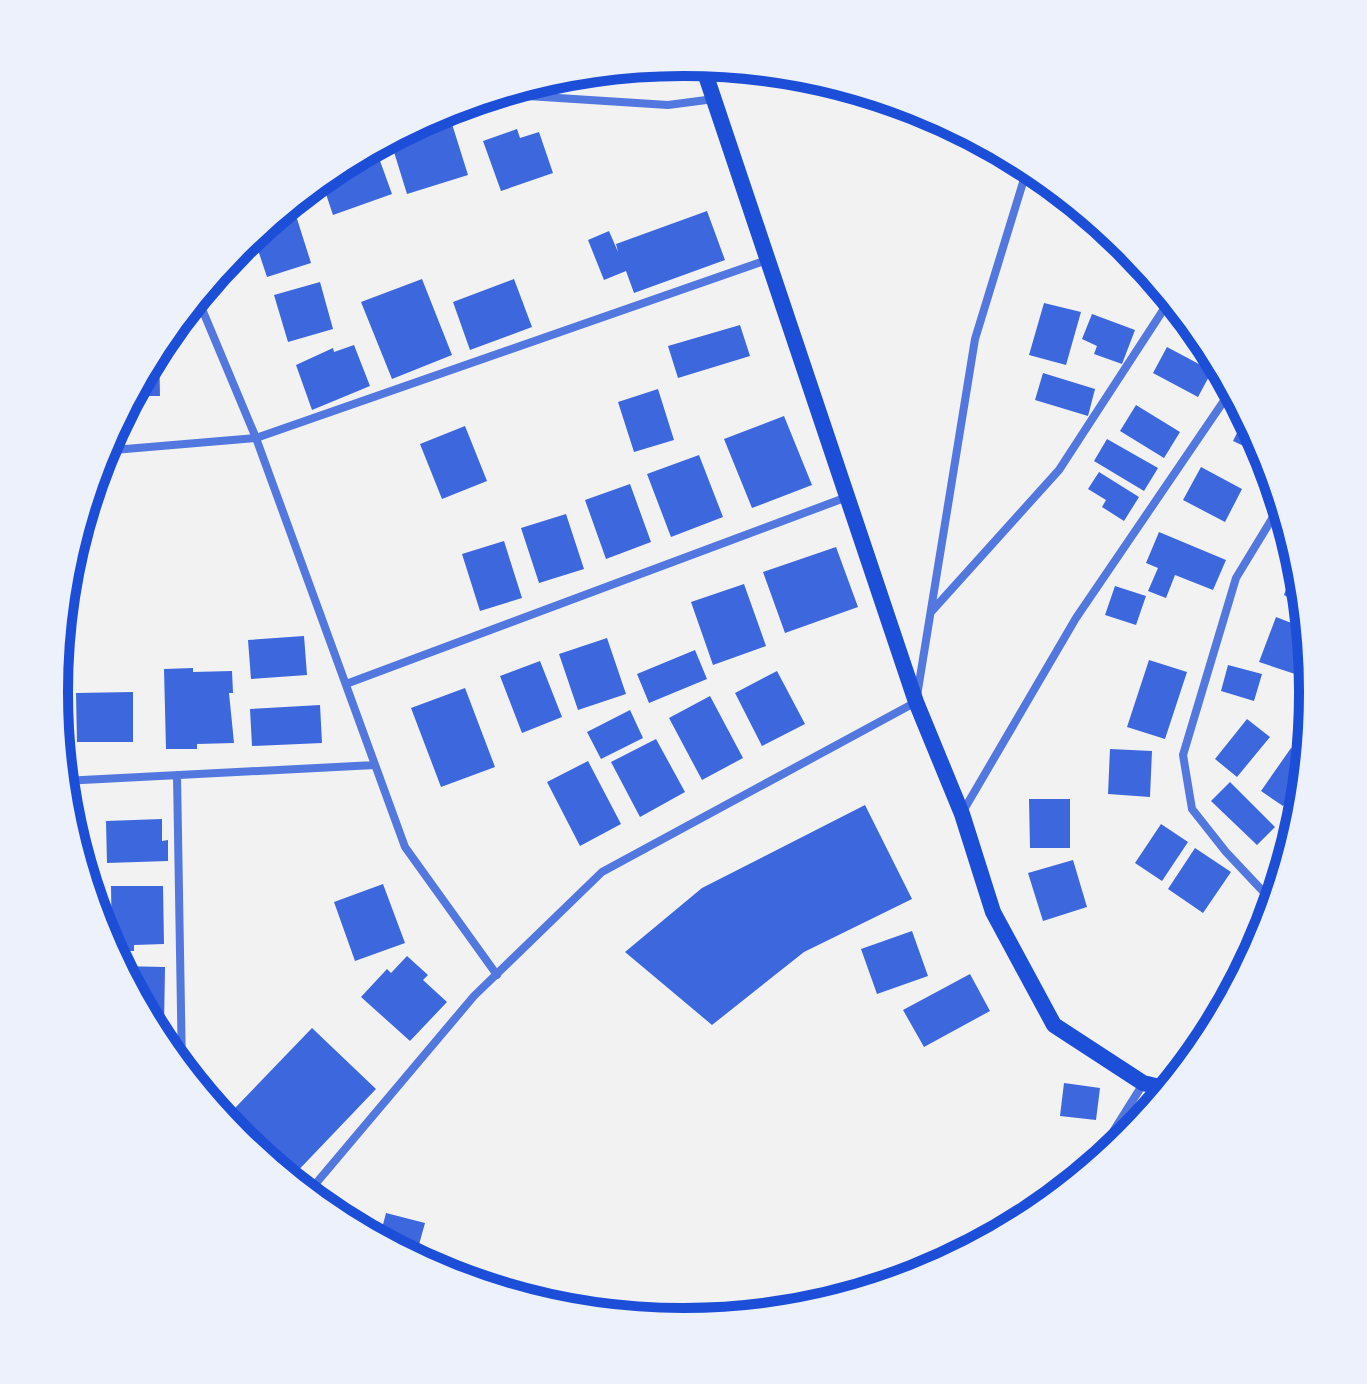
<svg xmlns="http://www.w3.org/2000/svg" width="1367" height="1384" font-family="'IBM Plex Sans',sans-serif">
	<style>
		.building { fill: #3d67dc }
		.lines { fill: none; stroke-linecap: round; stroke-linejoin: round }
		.minor { stroke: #5277de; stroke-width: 8 }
		.secondary { stroke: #1d4ed8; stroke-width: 16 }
		.rim { fill: none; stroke: #1d4ed8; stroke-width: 10 }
	</style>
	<rect width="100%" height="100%" fill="#f2f2f2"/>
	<path class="building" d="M437 123 438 128 452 124 468 175 407 194 390 139 409 128 410 131Z
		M517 129 520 138 539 132 553 173 501 191 483 141Z
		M375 147 392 194 333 215 321 179 334 168Z
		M292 203 311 263 267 277 253 235Z
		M707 211 725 260 634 293 626 271 604 280 588 240 609 231 618 252 616 244Z
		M422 279 452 355 392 379 361 302Z
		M514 279 532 327 470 350 453 302Z
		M320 282 333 329 288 342 274 295Z
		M1044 303 1081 312 1066 365 1029 355Z
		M1092 314 1135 330 1122 364 1094 354 1097 346 1082 339Z
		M1189 321 1207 343 1211 351 1182 336Z
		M740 325 750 356 678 378 668 346Z
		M159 344 160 396H132L144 373Z
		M354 345 370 386 312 410 296 365 333 348 334 352Z
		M1167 347 1212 371 1198 397 1153 373Z
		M1043 373 1095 389 1088 416 1035 400Z
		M658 389 674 440 634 452 618 402Z
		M1136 405 1180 432 1164 458 1120 431Z
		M1246 415 1265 452 1267 457 1233 441Z
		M784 416 812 485 752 508 724 439Z
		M465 426 487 481 442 499 420 444Z
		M1107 439 1158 468 1144 491 1094 461Z
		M699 455 723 517 671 537 647 474Z
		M1201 467 1242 489 1225 522 1183 500Z
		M1099 472 1139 497 1124 521 1102 507 1106 500 1088 489Z
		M630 484 651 542 606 559 585 500Z
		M566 514 584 569 539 583 521 528Z
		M1159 532 1226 560 1213 590 1175 575 1166 598 1148 591 1158 568 1146 563Z
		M504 541 522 598 480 611 462 554Z
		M836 547 858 607 785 633 763 572Z
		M1297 558 1301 570 1305 607 1284 595Z
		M744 584 766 646 713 665 691 602Z
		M1115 586 1146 596 1136 625 1105 615Z
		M1276 617 1307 629 1308 638 1295 674 1259 662Z
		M304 636 307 675 251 679 248 640Z
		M607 638 626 694 578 710 559 654Z
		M695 650 707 679 649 703 637 674Z
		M1149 660 1187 672 1165 739 1127 727Z
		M540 661 562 717 522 733 500 676Z
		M1228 665 1262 674 1254 701 1221 691Z
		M193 668V672L232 671 233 693H229L234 743 197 744V749H166L164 669Z
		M777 671 805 724 762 746 735 693Z
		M465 688 495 767 441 787 411 708Z
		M133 692V742H77L76 693Z
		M710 696 743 758 702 780 669 718Z
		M320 705 322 743 252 746 250 709Z
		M630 710 643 738 601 759 587 732Z
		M1247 719 1270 737 1237 777 1215 759Z
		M656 739 685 792 640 817 611 762Z
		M1291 748 1306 758 1305 773 1283 806 1261 791Z
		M1110 749 1152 751 1150 797 1108 794Z
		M588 761 621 824 580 846 547 782Z
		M1230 782 1275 827 1257 845 1211 801Z
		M1029 799H1070V848H1030Z
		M865 805 912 899 804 952 712 1025 625 952 702 888Z
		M162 819V841L168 840V861L107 863 106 821Z
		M68 822H85V865H81Z
		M1161 824 1188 842 1162 881 1135 863Z
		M1195 848 1231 872 1203 913 1168 889Z
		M1073 860 1087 907 1043 921 1028 873Z
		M383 884 405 943 355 961 334 902Z
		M111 886H163L164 944 134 945V951H112Z
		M912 931 928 976 877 994 861 949Z
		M407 956 428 975 423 980 447 1002 410 1041 361 997 387 969 391 973Z
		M119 966 165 967 164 1027H152Z
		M970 974 990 1011 924 1047 903 1010Z
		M312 1028 376 1089 290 1179 235 1134V1108Z
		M1064 1083 1100 1088 1096 1120 1060 1116Z
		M386 1213 425 1223 415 1259 379 1240Z"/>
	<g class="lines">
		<path class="minor" d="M496 94 668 105 714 99
			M197 297 256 438 405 847 497 975
			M102 451 256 438 767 260
			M931 612 1059 470 1171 298
			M346 684 847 497
			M177 775 182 1069
			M63 781 375 765
			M962 813 1076 618 1232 389
			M1274 903 1226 852 1192 809 1183 755 1236 578 1281 504
			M1113 1150 1111 1135 1143 1084
			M307 1194 474 996 602 872 916 702 975 339 1028 166"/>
		<path class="secondary" d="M702 64 916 702 962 814 993 912 1054 1025 1143 1083 1168 1089"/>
	</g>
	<path d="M0 0H1367V1384H0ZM683 76H684A615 615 0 0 1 1299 691V693A615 615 0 0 1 684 1308H683A615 615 0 0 1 68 693V691A615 615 0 0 1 683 76Z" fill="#edf1fc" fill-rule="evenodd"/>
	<path class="rim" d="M683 76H684A615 615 0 0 1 1299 691V693A615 615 0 0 1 684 1308H683A615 615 0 0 1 68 693V691A615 615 0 0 1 683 76Z"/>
</svg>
